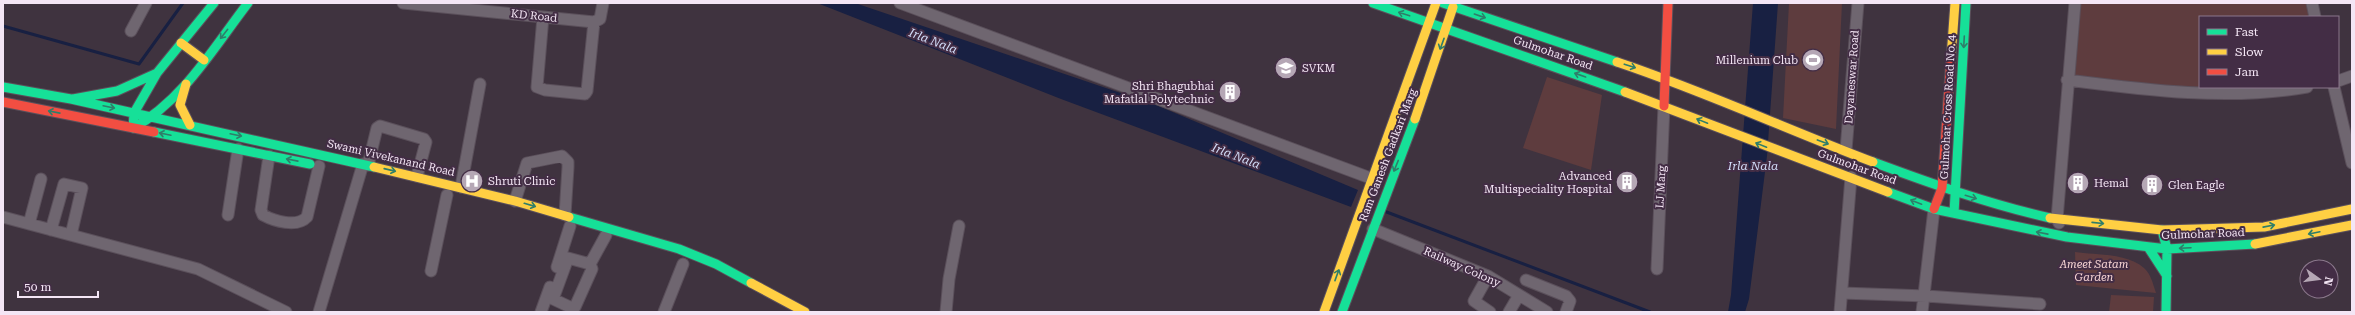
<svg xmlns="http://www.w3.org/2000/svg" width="2355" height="315" font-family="'Roboto Serif',serif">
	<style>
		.green { fill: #5e3c3e }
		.water { fill: #182042 }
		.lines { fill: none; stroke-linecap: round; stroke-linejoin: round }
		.stream { stroke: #182042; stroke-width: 3 }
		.street-casing { stroke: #5b505b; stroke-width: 13 }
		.fast-casing { stroke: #5b505b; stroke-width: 11 }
		.slow-casing { stroke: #5b505b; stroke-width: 11 }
		.jam-casing { stroke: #5b505b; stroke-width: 11 }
		.street { stroke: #6f6670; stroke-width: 11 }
		.fast { stroke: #16e098; stroke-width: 9 }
		.slow { stroke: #ffcf43; stroke-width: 9 }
		.jam { stroke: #f24e42; stroke-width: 9 }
		.oneway { stroke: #2f7e6a }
		.labels { text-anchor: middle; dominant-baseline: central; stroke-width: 4; stroke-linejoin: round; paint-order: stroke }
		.street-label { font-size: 11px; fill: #f4e6f5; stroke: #432d45 }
		.poi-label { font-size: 11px; fill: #f4e6f5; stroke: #432d45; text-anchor: start }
		.park-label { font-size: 11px; font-style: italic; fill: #f8d5d5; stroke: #432d45 }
		.water-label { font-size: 12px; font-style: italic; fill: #d2dcf8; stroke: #432d45 }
	</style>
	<rect width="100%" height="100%" fill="#3f333f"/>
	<path class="green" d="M1789 3H1842L1836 129 1783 118Z
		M2076 3H2311L2314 17H2200V87H2284L2205 88 2142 86 2071 78Z
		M1547 77 1602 95 1591 170 1523 148Z
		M2075 252C2095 255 2128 253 2144 268 2151 274 2153 284 2156 293L2076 285Z
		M2111 295 2154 297 2153 312H2109Z"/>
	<path class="water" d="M817 3H855L1156 105 1358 190 1351 207 1061 99Z
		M1753 3H1778L1767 156 1749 299 1745 312H1728L1731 295Z"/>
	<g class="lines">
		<path class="stream" d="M3 26 139 64 183 3
			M1384 211 1650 312"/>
		<g class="street-casing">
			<path id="street" d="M403 3 594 22 600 19 603 3
				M900 3 1373 179
				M2312 3 2315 17
				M543 17 537 87 545 90 585 94 587 91 594 22
				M131 31 146 3
				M2067 80C2145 90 2229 101 2307 87
				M2338 81 2352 76
				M2334 87 2352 163
				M1846 150 1858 3
				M269 156 261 210 263 215C274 221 297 228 307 217L319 166
				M368 165 377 128 380 126 424 139 426 142 417 176
				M461 187 480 84
				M515 201 527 163 562 156 568 162V167L565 215
				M228 215 238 149
				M3 217 198 269 286 312
				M2059 223 2057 219 2075 3
				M29 224 41 179
				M1373 229 1488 276 1547 312
				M51 230 64 184 82 188 71 235
				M568 258 590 264 592 269 575 307 572 308 553 299Z
				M590 264 606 235
				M557 267 570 226
				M1657 269 1664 106
				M431 271 447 195
				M1488 276 1474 301 1490 312
				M1526 280 1566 296 1570 301 1566 312
				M1842 293 1926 296 2040 304
				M319 312 363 164
				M541 312 550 287
				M664 312 683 264
				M946 312 949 279 959 226
				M1509 312 1519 295
				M1840 312 1851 177
				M1922 312 1934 209"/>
		</g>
		<g class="fast-casing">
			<path id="fast" d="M214 3 157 73 134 113 133 128C183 101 214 47 248 3
				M1373 3 1625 92
				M1443 3 1617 62
				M3 87 71 99 374 167
				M73 99 117 91 157 73
				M154 132 310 164
				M1873 162C1932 184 1989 204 2050 218
				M1888 192 1934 209 2067 237 2167 249 2255 244
				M1954 213 1966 3
				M569 217 679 249 716 264 751 283
				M2162 230 2167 249 2166 312
				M2148 247 2167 276
				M1342 312 1415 119"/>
		</g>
		<g class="slow-casing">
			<path id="slow" d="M181 43 204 60
				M1951 58 1955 3
				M1617 62C1704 91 1788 130 1873 162
				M186 84 180 105 190 125
				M1625 92 1888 192
				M1415 119 1453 7
				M374 167 515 201 569 217
				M2050 218 2162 230 2264 227 2352 209
				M2255 244 2352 225
				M751 283 805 312
				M1324 312 1436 3"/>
		</g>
		<g class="jam-casing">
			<path id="jam" d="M3 102 154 132
				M1664 106 1668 3
				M1934 209 1942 188 1951 58"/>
		</g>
		<use href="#street" class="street"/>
		<use href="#fast" class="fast"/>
		<use href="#slow" class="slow"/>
		<use href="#jam" class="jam"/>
	</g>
	<defs><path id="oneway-shaft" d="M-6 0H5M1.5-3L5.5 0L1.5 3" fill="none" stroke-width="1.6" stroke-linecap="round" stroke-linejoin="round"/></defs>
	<g class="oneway">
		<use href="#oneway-shaft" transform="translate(1404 14) rotate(-162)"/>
		<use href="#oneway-shaft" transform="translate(1480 16) rotate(19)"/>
		<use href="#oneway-shaft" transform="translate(224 34) rotate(128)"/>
		<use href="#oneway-shaft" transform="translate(1964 42) rotate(93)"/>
		<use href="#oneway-shaft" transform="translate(1442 44) rotate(110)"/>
		<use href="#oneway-shaft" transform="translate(1630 66) rotate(18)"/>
		<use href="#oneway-shaft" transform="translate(1580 75) rotate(-161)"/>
		<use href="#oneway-shaft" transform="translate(109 107) rotate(12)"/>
		<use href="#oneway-shaft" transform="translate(54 112) rotate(-169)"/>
		<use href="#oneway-shaft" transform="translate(1702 121) rotate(-158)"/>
		<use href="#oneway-shaft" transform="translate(165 134) rotate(-168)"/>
		<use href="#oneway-shaft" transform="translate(236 135) rotate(12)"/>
		<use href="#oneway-shaft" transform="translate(1823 142) rotate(20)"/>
		<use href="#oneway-shaft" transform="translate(1761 145) rotate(-158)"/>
		<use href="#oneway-shaft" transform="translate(292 160) rotate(-169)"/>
		<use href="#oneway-shaft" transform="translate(1396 166) rotate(112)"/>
		<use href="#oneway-shaft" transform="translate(390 170) rotate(13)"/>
		<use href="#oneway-shaft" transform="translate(1971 197) rotate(17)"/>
		<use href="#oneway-shaft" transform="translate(1916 202) rotate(-159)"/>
		<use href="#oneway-shaft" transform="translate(530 205) rotate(16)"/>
		<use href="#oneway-shaft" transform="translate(2098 223) rotate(6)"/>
		<use href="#oneway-shaft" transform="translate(2269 226) rotate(-11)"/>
		<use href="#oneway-shaft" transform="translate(2042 233) rotate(-169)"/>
		<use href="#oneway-shaft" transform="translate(2314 233) rotate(168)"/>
		<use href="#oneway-shaft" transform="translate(2185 248) rotate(177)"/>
		<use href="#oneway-shaft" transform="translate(1337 275) rotate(-70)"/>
	</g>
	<defs>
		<g id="stadium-disc" transform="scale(1.15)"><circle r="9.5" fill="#b5a7b5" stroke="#432d45"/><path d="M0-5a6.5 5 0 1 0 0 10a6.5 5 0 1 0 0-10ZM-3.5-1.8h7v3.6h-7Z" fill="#fff"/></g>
		<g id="university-disc" transform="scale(1.15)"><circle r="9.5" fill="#b5a7b5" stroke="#432d45"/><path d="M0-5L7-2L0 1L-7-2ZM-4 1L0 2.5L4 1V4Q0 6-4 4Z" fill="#fff"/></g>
		<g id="building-disc" transform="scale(1.15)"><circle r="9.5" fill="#b5a7b5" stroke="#432d45"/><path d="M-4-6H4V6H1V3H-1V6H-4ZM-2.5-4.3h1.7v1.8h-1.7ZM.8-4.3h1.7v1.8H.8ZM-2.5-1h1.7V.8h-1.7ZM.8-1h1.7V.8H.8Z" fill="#fff"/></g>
		<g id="hospital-disc" transform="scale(1.15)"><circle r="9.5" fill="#b5a7b5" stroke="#432d45"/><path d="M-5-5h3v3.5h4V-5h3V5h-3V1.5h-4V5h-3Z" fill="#fff"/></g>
	</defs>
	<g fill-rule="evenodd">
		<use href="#stadium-disc" x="1813" y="60"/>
		<use href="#university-disc" x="1286" y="68"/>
		<use href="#building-disc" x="1230" y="92"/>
		<use href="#hospital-disc" x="472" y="181"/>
		<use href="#building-disc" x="1627" y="182"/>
		<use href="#building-disc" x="2078" y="183"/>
		<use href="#building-disc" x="2152" y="185"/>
	</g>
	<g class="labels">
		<g class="street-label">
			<text transform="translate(534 16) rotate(6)">KD Road</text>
			<text transform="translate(1553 53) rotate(19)">Gulmohar Road</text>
			<text transform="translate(1852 77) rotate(-86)">Dayaneswar Road</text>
			<text transform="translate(1948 107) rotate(-87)">Gulmohar Cross Road No. 4</text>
			<text transform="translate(1388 155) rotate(-69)">Ram Ganesh Gadkari Marg</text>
			<text transform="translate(391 158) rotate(13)">Swami Vivekanand Road</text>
			<text transform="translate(1857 167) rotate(20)">Gulmohar Road</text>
			<text transform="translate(1661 187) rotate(-87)">LJ Marg</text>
			<text transform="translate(2203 234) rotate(-2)">Gulmohar Road</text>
			<text transform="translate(1462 267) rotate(24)">Railway Colony</text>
		</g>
		<g class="poi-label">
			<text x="1798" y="60" text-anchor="end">Millenium Club</text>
			<text x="1302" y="68">SVKM</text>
			<text x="1214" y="86" text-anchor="end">Shri Bhagubhai<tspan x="1214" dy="13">Mafatlal Polytechnic</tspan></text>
			<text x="1612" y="176" text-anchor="end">Advanced<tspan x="1612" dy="13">Multispeciality Hospital</tspan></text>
			<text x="488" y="181">Shruti Clinic</text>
			<text x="2094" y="183">Hemal</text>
			<text x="2168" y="185">Glen Eagle</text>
		</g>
		<g class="park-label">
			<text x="2094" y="264">Ameet Satam<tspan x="2094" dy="13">Garden</tspan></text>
		</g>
		<g class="water-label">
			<text transform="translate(933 41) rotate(21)">Irla Nala</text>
			<text transform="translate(1236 156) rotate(21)">Irla Nala</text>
			<text x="1753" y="166">Irla Nala</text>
		</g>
	</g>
	<rect width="2355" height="315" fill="none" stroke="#f4e6f5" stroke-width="8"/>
	<rect x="2199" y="16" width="140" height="72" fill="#432d45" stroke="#8a778b"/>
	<rect x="2207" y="29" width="20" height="6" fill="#16e098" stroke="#8a778b"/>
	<text x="2235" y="36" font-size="12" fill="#f4e6f5">Fast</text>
	<rect x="2207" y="49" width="20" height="6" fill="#ffcf43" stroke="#8a778b"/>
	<text x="2235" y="56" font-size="12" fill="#f4e6f5">Slow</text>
	<rect x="2207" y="69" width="20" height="6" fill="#f24e42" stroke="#8a778b"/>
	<text x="2235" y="76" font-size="12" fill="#f4e6f5">Jam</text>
	<g transform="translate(2319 279) rotate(104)"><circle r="19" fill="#432d45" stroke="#8a778b"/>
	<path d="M0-3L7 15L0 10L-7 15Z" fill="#b5a7b5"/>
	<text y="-6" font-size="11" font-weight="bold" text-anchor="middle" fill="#f4e6f5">N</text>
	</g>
	<path d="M18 291v6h80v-6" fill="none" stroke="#f4e6f5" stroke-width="2"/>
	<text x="24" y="291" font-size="12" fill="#f4e6f5" stroke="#432d45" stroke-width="3" paint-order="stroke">50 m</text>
</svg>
